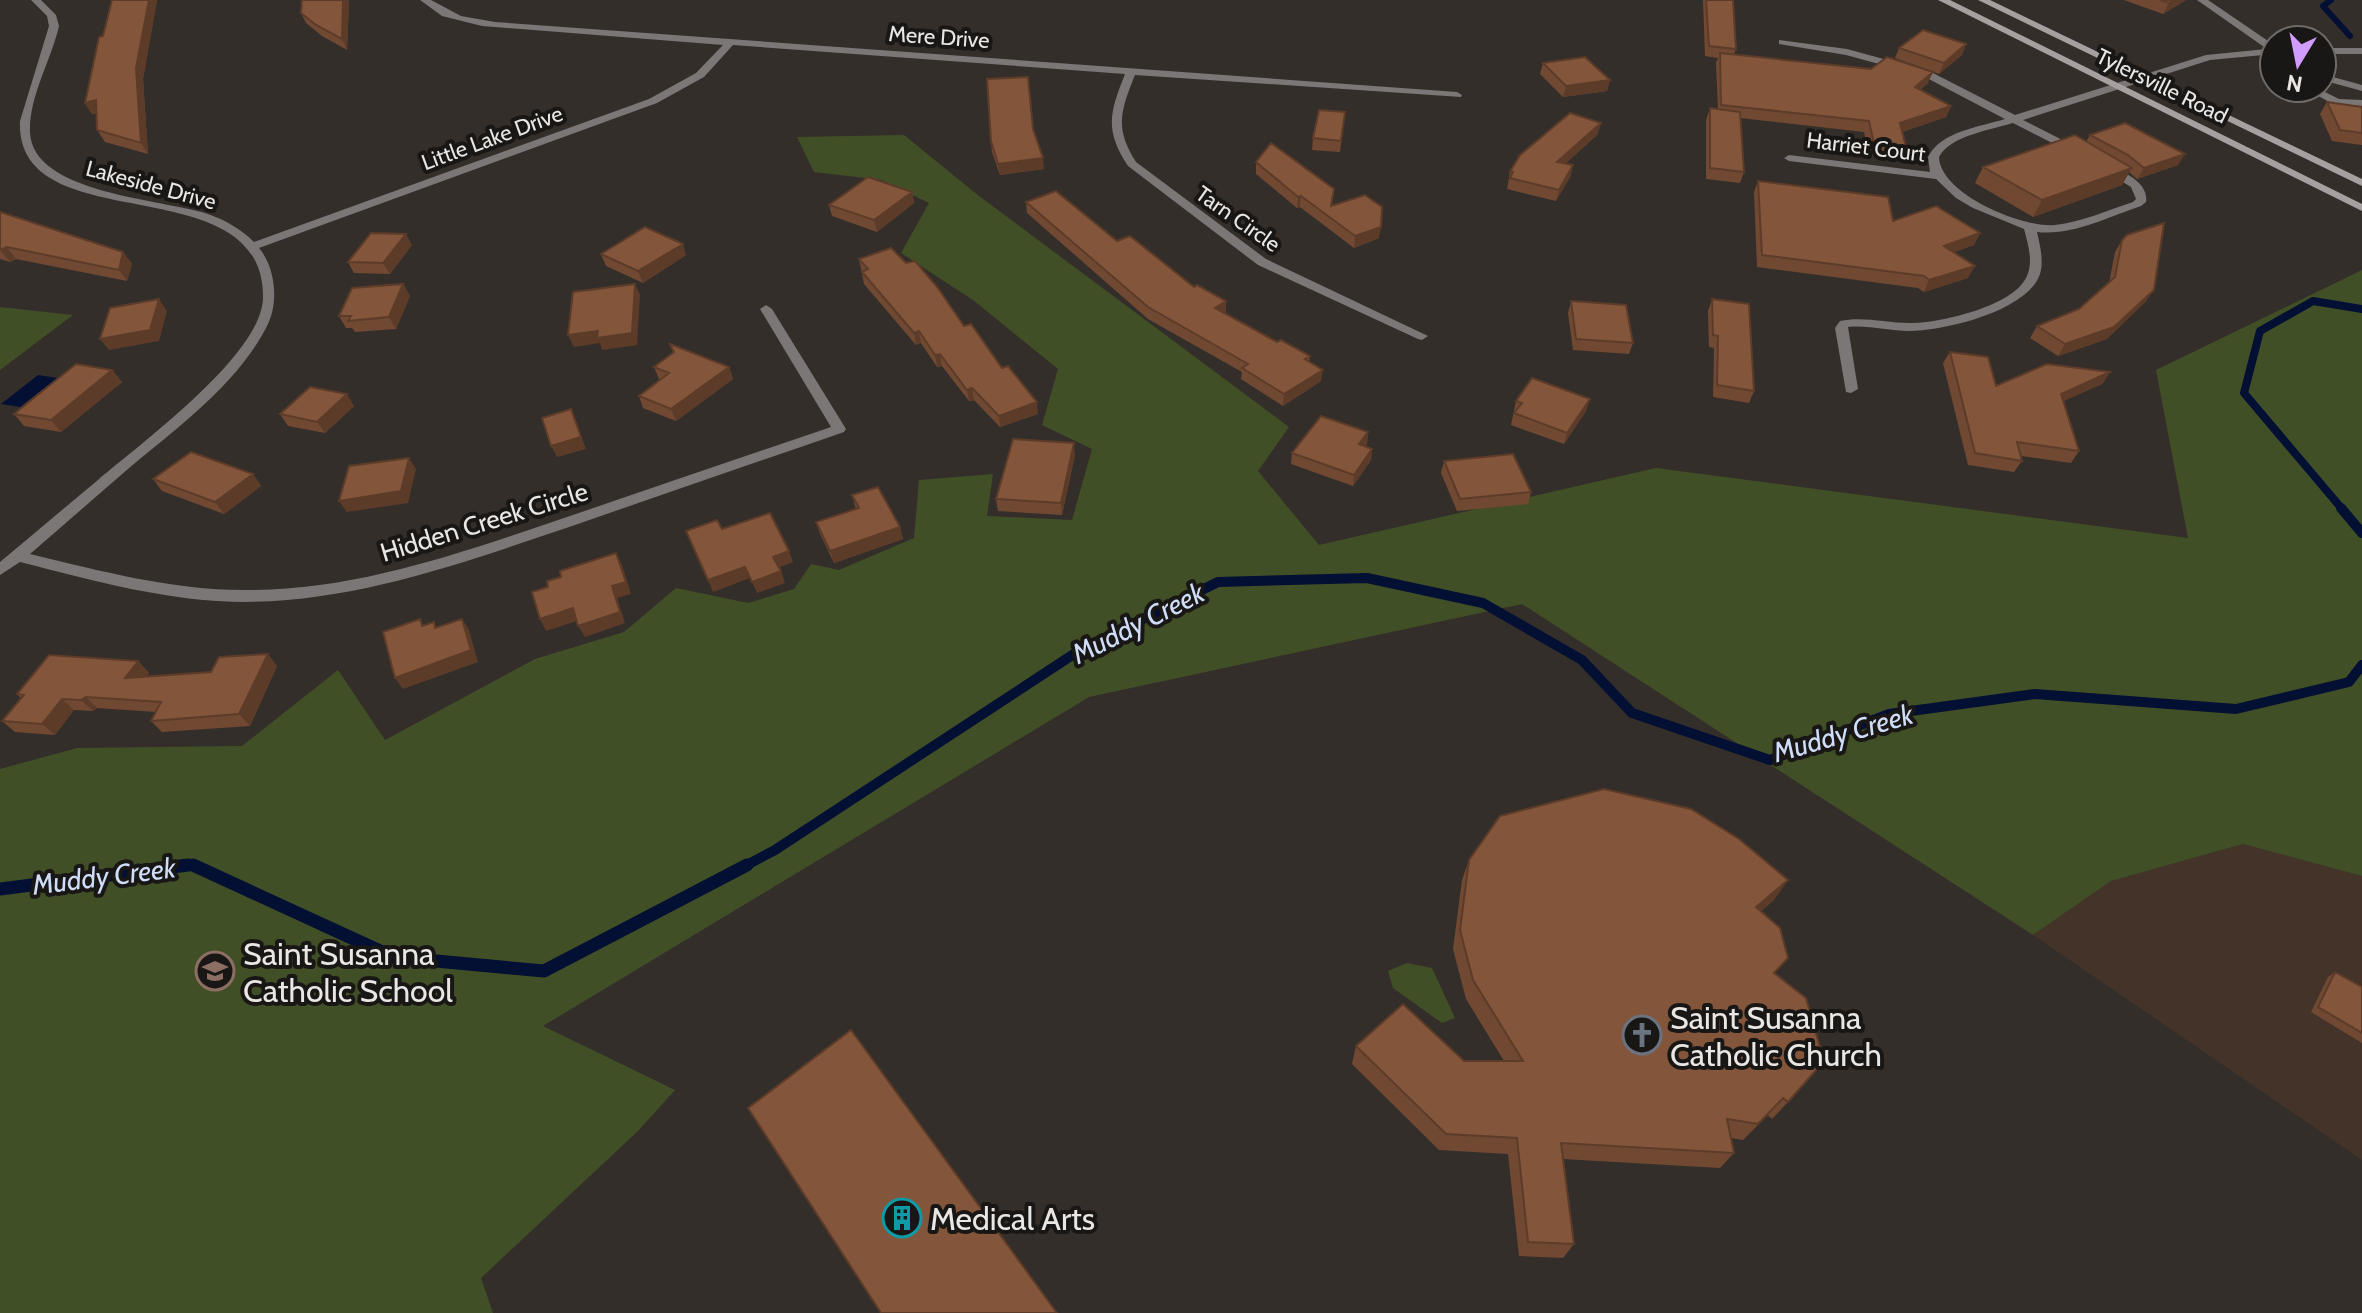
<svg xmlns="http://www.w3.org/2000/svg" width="2362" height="1313" font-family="Cabin,sans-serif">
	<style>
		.commercial { fill: #433328 }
		.green { fill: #414f26 }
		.water { fill: #030f33 }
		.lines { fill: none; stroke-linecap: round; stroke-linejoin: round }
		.stream-far3 { stroke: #030f33; stroke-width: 6 }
		.stream-far2 { stroke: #030f33; stroke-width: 8 }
		.stream-far1 { stroke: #030f33; stroke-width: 10 }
		.stream { stroke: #030f33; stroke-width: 13 }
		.minor { fill: #7b7777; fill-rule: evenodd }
		.secondary { fill: #a6a0a0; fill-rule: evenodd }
		.wall { fill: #714933 }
		.shaded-wall { fill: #5c3c29 }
		.building { fill: #83553b; stroke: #5c3c29; stroke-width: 2 }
		.labels { text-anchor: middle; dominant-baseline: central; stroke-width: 8; stroke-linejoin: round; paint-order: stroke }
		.far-street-label { font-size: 22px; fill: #eae6e3; stroke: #191715 }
		.street-label { font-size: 26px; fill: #eae6e3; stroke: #191715 }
		.water-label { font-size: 28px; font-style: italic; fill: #cfddf9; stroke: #191715 }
		.near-poi-label { font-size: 32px; fill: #eae6e3; stroke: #191715; text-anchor: start }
	</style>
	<rect width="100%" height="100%" fill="#342e2a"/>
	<path class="commercial" d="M2243 844 2362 876V1160L2033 935 2111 881Z"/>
	<path class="green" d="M904 135 979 196 1289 427 1258 471 1319 545 1656 468 2188 538 2156 370 2362 270V876L2243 844 2111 881 2033 935 1522 604 1089 697 543 1026 675 1090 638 1131 481 1278 493 1313H0V769L77 748 242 746 338 670 385 740 535 659 624 632 676 588 748 603 794 589 811 564 839 570 914 538 919 480 993 474 987 516 1072 520 1092 449 1042 425 1058 369 973 300 901 253 929 203 882 180 814 172 797 137Z
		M0 307 73 315 0 370Z
		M1407 963 1432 968 1455 1018 1442 1023 1393 988 1388 971Z"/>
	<path class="water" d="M38 375 57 378 20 407 1 404Z"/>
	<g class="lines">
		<path class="stream-far3" d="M2331 0 2323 6 2350 36"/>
		<path class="stream-far2" d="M2343 510 2244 393 2260 331 2313 301 2362 309"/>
		<path class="stream-far1" d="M2341 508 2362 533
			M173 867 192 864 197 867
			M743 867 775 850 1080 650 1218 582 1367 578 1483 603 1582 660 1632 713 1770 760 1889 714 2035 694 2236 709 2349 682 2362 665"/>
		<path class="stream" d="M193 865 393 957 544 971 747 865
			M0 889 188 865"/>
		<path class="minor" d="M31 0H41L56 15 59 26C51 61 29 96 30 132 32 194 163 199 208 214 225 220 241 229 254 242L649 99 696 73 723 45 482 26 442 16 420 0H431L461 16 495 22 1457 92 1462 95 1461 97 1135 75C1121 110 1114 128 1136 162L1266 259 1428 336 1422 340 1418 339 1258 265 1128 166C1104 130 1110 112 1125 74L733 45 704 77 657 103 259 248C275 267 279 301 268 324 239 383 178 427 128 469 95 497 63 526 30 554 101 571 171 590 244 590 356 591 463 552 567 517 655 487 743 457 831 427L760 309 766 305 772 309 846 429 844 432C754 463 664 494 575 525 468 561 360 601 246 602 169 602 95 581 20 562L0 575V562C33 535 65 507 98 480 140 444 262 355 263 298 265 163 15 244 20 121L49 26 47 16Z
			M2197 0H2208L2274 45V54L2210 60 2023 120 2082 150V154H2074L2013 123C1991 130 1951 135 1939 157 1940 194 2022 228 2055 225 2082 222 2108 210 2133 202L2136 199 2131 187 2105 171V167L2109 166C2125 172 2149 183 2146 202L2141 206C2108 217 2072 236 2037 232 2040 245 2044 261 2040 274 2028 311 1944 331 1909 331 1889 331 1869 325 1848 327L1858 389 1851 393 1846 392 1835 328 1840 321C1865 316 1889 324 1914 323 1943 322 2012 306 2026 278 2034 263 2028 244 2024 229L1973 208 1956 198 1936 179 1789 161 1784 158 1789 155 1930 172 1928 157C1941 131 1980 127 2005 119L1923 76 1846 55 1779 44V40L1847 49 1931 72 2015 115 2206 55 2267 49Z
			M2322 48H2362V54H2322Z
			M2322 74 2362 85V91L2322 80Z
			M2304 88H2317L2339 99 2362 100V106L2333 104Z"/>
		<path class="secondary" d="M1938 0H1950L2362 204V211Z
			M1978 0H1990L2362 179V186Z"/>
	</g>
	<path class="wall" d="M112 0H157L143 79 148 154 105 142 97 130V113L92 114 85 103Z
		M349 0 347 50 322 36 306 23 301 13Z
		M1703 0H1733L1736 49 1734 54 1928 83 1920 90 1951 106 1946 117 1902 132 1906 147 1901 159 1869 155 1864 132 1740 118 1744 172 1740 183 1706 179V120L1710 108 1718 109 1716 63 1718 58 1705 56Z
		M2124 0H2186L2163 14Z
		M1966 44 1962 55 1939 74 1895 58 1899 48Z
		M1543 63 1610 80 1607 91 1563 97 1540 74Z
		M2327 102 2362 107V145L2332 141 2320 114Z
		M1345 112 1340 152 1312 150 1313 138Z
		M1033 129 1044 169 1000 175 992 152 991 141Z
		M1598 134 1565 164 1573 165 1570 177 1556 201 1507 189 1510 172Z
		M2090 135 2178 165 2137 179 2129 172 2122 185 2033 217 1975 183 1983 167 2086 142Z
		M1256 162 1332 205 1379 238 1354 248 1300 207 1297 208 1256 174Z
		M1758 181 1893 221 1980 233 1974 245 1954 252 1968 278 1924 292 1918 288 1757 267 1754 192Z
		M912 192 914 203 877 232 832 216 829 205Z
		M1026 202 1117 241 1226 312 1225 313 1277 342 1310 356 1309 362 1321 381 1283 406 1241 379 1242 372 1148 319 1027 213Z
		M0 212 123 252 132 264 127 281 16 259 10 262 0 259Z
		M2122 240 2146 301 2107 339 2058 356 2030 338 2037 326 2079 309 2109 283 2115 252Z
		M412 245 390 274 354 273 348 262Z
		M601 254 686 255 643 283 606 266Z
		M859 259 964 326 1002 368 1038 414 1000 427 974 400 969 401 942 366 937 367 921 343 916 345 864 284Z
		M403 284 410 296 396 329 355 332 352 328H346L339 316Z
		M1712 299 1754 391 1749 403 1713 397 1714 348 1709 347 1708 311Z
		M1571 301 1633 343 1629 354 1573 350 1568 313Z
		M670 344 729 367 733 379 676 421 643 408 639 396 660 380 659 379 654 367 673 353Z
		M1950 352 1996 386 2110 372 2102 384 2063 401 2079 451 2071 463 2021 456 2022 461 2014 472 1968 465 1943 363Z
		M112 370 122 382 61 432 24 426 14 414Z
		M1516 401 1586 411 1564 444 1511 425Z
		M354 406 325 433 288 426 280 414Z
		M1368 432 1367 444 1365 446 1372 449 1371 460 1353 486 1291 464 1292 453Z
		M1075 455 1062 515 998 511 996 499Z
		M1444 461 1531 492 1528 504 1457 511 1441 473Z
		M253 474 261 486 224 514 162 491 153 479Z
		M852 495 900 527 903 539 834 563 820 534 816 522 856 509Z
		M138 661 149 673 146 677 277 666 250 726 162 732 151 721 156 712 97 708 93 711 74 710 55 735 15 732 2 721 21 698 17 694Z
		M1469 860 1774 900 1761 911 1775 974 1788 1102 1772 1119 1768 1115 1743 1140 1731 1138 1734 1153 1720 1168 1563 1159 1574 1244 1563 1258 1519 1256 1508 1154 1439 1150 1352 1064 1356 1046 1464 1061H1504L1466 999 1453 949 1462 880Z
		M2335 972 2362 987V1043L2311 1012 2328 977Z"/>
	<path class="shaded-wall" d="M149 0H157L143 79 148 154 141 143 136 68Z
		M343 0H349L347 50 342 39Z
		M2174 0H2186L2163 14 2169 3Z
		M1966 44 1962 55 1939 74 1944 63Z
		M1933 72 1928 83 1910 98 1915 87Z
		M1610 80 1607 91 1563 97 1566 86Z
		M96 100 104 111 92 114 85 103Z
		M1951 106 1946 117 1895 134 1900 123Z
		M1601 123 1598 134 1555 173 1557 162Z
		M2185 154 2178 165 2137 179 2144 168Z
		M1043 158 1044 169 1000 175 998 164Z
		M1573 165 1570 177 1556 201 1559 190Z
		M2132 168 2122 185 2033 217 2042 200Z
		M912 192 914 203 877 232 874 220Z
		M1301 196 1300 207 1297 208 1298 197Z
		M1381 227 1379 238 1354 248 1355 236Z
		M1980 233 1974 245 1939 257 1944 246Z
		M406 234 412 245 390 274 383 263Z
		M683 244 686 255 643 283 638 271Z
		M7 247 16 259 10 262 1 251Z
		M123 252 132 264 127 281 119 270Z
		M1975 266 1968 278 1924 292 1929 280Z
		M403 284 410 296 396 329 389 317Z
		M635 284 640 295 637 345 602 350 600 343 574 347 568 335Z
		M2154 290 2146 301 2107 339 2058 356 2065 344Z
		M159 299 167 311 159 341 109 350 100 339Z
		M1226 301V312L1215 320V308Z
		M919 331 921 343 916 345 914 333Z
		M940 354 942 366 937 367 935 355Z
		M729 367 733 379 676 421 671 409Z
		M112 370 122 382 61 432 51 420Z
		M1323 370 1321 381 1283 406 1284 394Z
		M2110 372 2102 384 2053 406 2061 394Z
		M972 388 974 400 969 401 967 390Z
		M347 394 354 406 325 433 317 422Z
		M1590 399 1586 411 1564 444 1567 433Z
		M1037 402 1038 414 1000 427 999 416Z
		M571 409 586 449 557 457 551 446Z
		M1368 432 1367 444 1358 456 1359 444Z
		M1074 443 1075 455 1062 515 1061 503Z
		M1372 449 1371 460 1353 486 1354 475Z
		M409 458 416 469 408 503 347 512 339 501Z
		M253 474 261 486 224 514 215 502Z
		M900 527 903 539 834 563 830 551Z
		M789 551 793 562 777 568 773 557Z
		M616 553 622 565 631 594 617 598 625 623 585 637 578 626 612 586Z
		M745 567 750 578 713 592 708 580Z
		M781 571 785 583 757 593 752 582Z
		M573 608 580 620 546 631 540 619Z
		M462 619 469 630 478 662 403 689 395 678Z
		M268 654 277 666 250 726 239 714Z
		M138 661 149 673 137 690 125 678Z
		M86 697 97 708 93 711 81 700Z
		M62 699 74 710 55 735 42 724Z
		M1788 880 1774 900 1743 926 1756 907Z"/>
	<path class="building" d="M112 0H149L136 68 141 143 97 130 96 100 85 103 99 37 103 36Z
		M302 0H343L342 39 316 25 301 13Z
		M1706 0H1733L1736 49 1709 46Z
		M2160 0H2174L2169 3Z
		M1923 30 1966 44 1944 63 1899 48Z
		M1720 53 1871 69 1887 57 1933 72 1915 87 1951 106 1900 123 1906 147 1874 144 1869 121 1721 105Z
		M1585 57 1610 80 1566 86 1543 63Z
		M1028 77 1033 129 1043 158 998 164 991 141 987 79Z
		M2327 102 2362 107V133L2340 130Z
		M1710 108 1740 112 1744 172 1710 168Z
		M1319 110 1345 112 1341 141 1313 138Z
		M1570 113 1601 123 1557 162 1573 165 1559 190 1510 178 1513 172H1510L1520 155Z
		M2125 123 2185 154 2144 168 2128 155 2090 135Z
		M2075 135 2132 168 2042 200 1983 167Z
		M1271 143 1334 189 1331 206 1365 195 1382 207 1381 227 1355 236 1301 196 1298 197 1256 162Z
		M868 177 912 192 874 220 829 205Z
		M1758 181 1888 197 1893 221 1936 206 1980 233 1944 246 1975 266 1929 280 1924 276 1762 255Z
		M1056 191 1117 241 1130 236 1194 287 1197 285 1226 301 1215 308 1277 342 1281 340 1310 356 1305 359 1323 370 1284 394 1242 368 1248 364 1148 307 1026 202Z
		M0 212 123 252 119 270 7 247 0 250Z
		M2164 223 2154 290 2114 327 2065 344 2037 326 2079 309 2115 277 2122 240 2127 235Z
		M645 227 683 244 638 271 601 254Z
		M371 233 406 234 383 263 348 262Z
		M891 248 906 263 915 261 938 288 964 326 971 324 1002 368 1008 366 1037 402 999 416 972 388 967 390 940 354 935 355 919 331 914 333 862 272 868 269 859 259Z
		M403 284 389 317 348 321 351 316H339L352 288Z
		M635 284 632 333 597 338 598 331 568 335 573 292Z
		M159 299 150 330 100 339 110 308Z
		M1712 299 1749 304 1754 391 1717 385 1718 336 1713 335Z
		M1571 301 1626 305 1633 343 1576 339Z
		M670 344 729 367 671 409 639 396 669 373 654 367 674 352Z
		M1950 352 1988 357 1996 386 2047 364 2110 372 2061 394 2079 451 2017 442 2022 461 1975 453Z
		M76 364 112 370 51 420 14 414Z
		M1532 378 1590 399 1567 433 1514 413 1522 403 1516 401Z
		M310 387 347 394 317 422 280 414Z
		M571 409 581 437 551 446 542 418Z
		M1321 416 1368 432 1359 444 1372 449 1354 475 1292 453Z
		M1013 439 1074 443 1061 503 996 499Z
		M191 452 253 474 215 502 153 479Z
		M1513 454 1531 492 1460 499 1444 461Z
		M409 458 401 491 339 501 349 466Z
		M878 487 900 527 830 551 816 522 859 508 852 495Z
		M770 513 789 551 773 557 781 571 752 582 745 567 708 580 686 531 717 520 722 529Z
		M616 553 626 582 612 586 620 612 578 626 573 608 540 619 532 592 548 587 547 581 561 577 560 571Z
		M420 619 422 626 434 622 435 628 462 619 471 650 395 678 383 632Z
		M268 654 239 714 151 721 161 702 86 697 81 700 62 699 42 724 2 721 24 695 17 694 49 655 138 661 125 678 211 672 219 657Z
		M1604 789 1691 809 1739 839 1788 880 1756 907 1780 928 1788 958 1774 973 1806 998 1824 1061 1788 1102 1783 1098 1758 1124 1727 1119 1734 1153 1561 1143 1574 1244 1528 1242 1517 1138 1446 1134 1356 1046 1403 1004 1464 1061H1523L1473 980 1460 930 1469 860 1500 816Z
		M2335 972 2362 987V1033L2318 1007Z
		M851 1030 1057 1313H881L748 1108Z"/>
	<defs>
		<g id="school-ring" transform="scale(2)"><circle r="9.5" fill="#191715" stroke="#8d6e63" stroke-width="1.5"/><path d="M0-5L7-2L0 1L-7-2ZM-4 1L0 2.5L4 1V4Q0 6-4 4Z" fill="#8d6e63"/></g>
		<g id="church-ring" transform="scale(2)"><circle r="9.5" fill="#191715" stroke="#6b7280" stroke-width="1.5"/><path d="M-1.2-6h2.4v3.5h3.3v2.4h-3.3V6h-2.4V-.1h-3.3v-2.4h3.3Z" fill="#6b7280"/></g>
		<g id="building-ring" transform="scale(2)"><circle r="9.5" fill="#191715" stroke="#0f9aa8" stroke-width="1.5"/><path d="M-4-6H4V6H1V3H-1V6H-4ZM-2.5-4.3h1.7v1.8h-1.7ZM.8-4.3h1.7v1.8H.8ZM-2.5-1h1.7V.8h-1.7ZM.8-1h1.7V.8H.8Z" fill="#0f9aa8"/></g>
	</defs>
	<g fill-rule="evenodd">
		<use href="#school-ring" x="215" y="971"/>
		<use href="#church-ring" x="1642" y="1035"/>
		<use href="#building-ring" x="902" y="1218"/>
	</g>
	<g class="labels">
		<g class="far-street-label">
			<text transform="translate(939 37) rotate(4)">Mere Drive</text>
			<text transform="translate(2162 86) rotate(26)">Tylersville Road</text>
			<text transform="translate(492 138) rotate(-20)">Little Lake Drive</text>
			<text transform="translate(1866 147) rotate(7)">Harriet Court</text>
			<text transform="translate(151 185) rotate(15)">Lakeside Drive</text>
			<text transform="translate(1238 219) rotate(35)">Tarn Circle</text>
		</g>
		<g class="street-label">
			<text transform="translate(484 522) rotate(-17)">Hidden Creek Circle</text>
		</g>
		<g class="water-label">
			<text transform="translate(1138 623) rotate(-27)">Muddy Creek</text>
			<text transform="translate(1843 733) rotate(-16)">Muddy Creek</text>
			<text transform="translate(104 876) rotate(-7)">Muddy Creek</text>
		</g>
		<g class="near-poi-label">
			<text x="243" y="953">Saint Susanna<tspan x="243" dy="37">Catholic School</tspan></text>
			<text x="1670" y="1017">Saint Susanna<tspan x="1670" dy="37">Catholic Church</tspan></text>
			<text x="930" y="1218">Medical Arts</text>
		</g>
	</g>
	<g transform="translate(2298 64) rotate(190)"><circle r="38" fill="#191715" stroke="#6d6a67" stroke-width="2"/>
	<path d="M0-6L14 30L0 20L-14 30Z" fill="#d09dfe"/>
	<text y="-12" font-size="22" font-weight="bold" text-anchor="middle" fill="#eae6e3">N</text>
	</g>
</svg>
